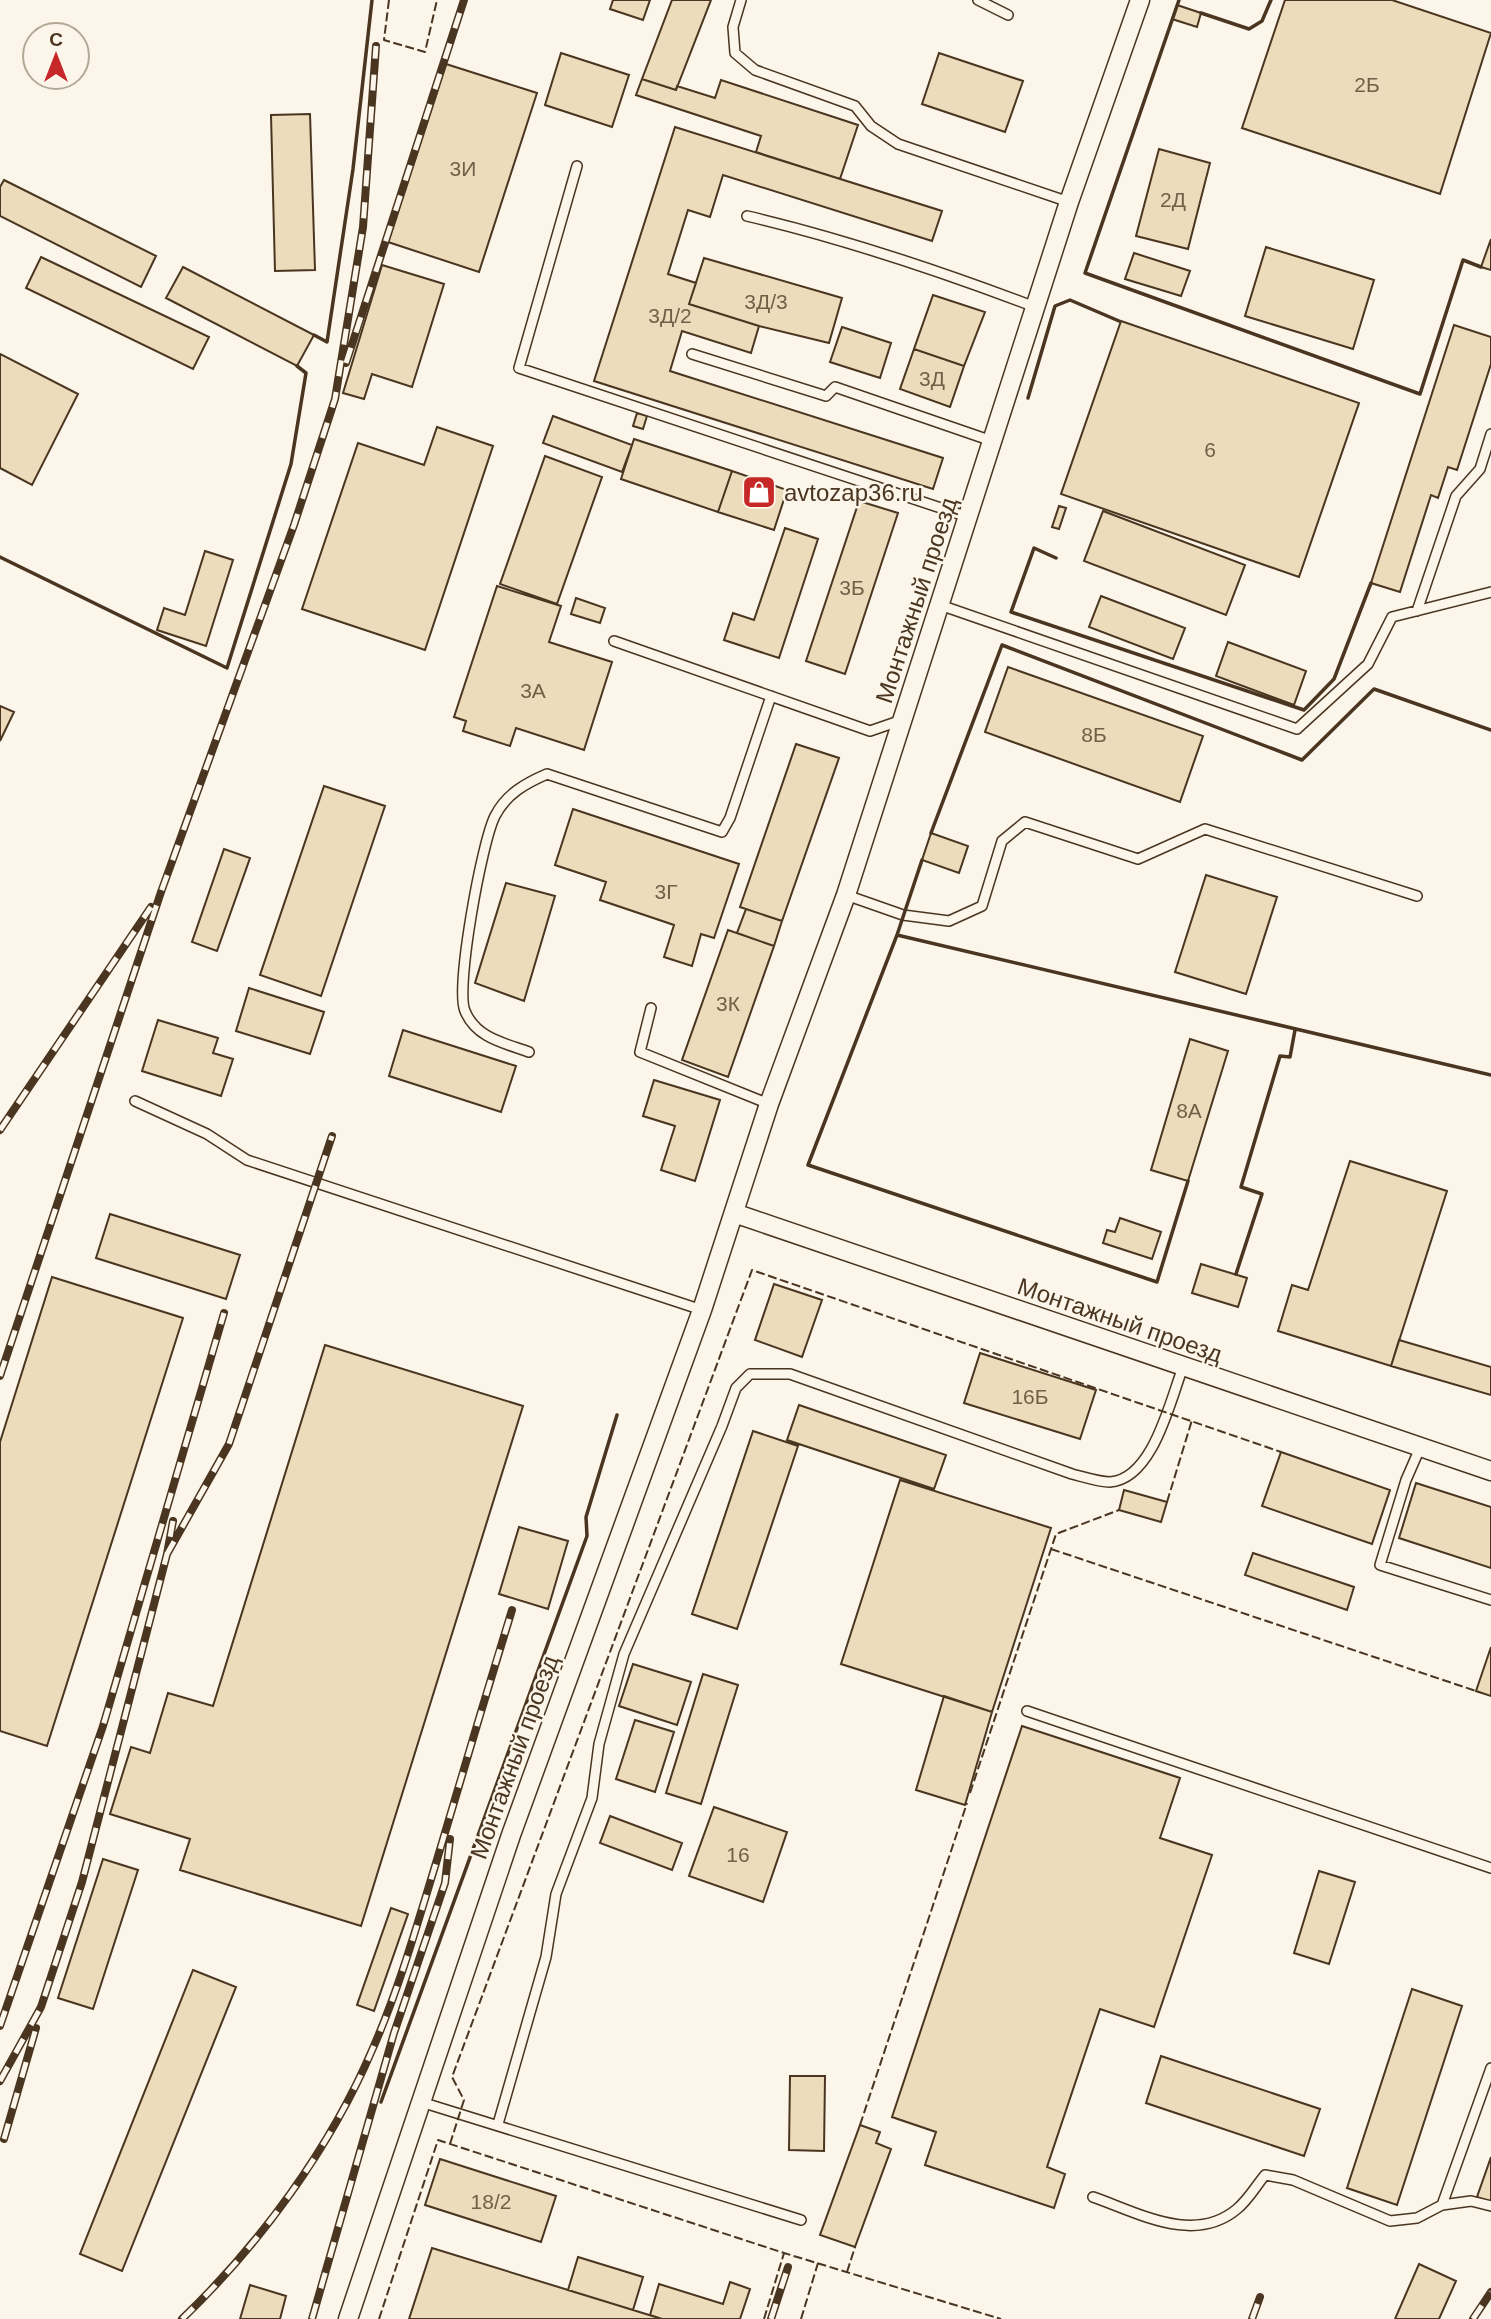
<svg xmlns="http://www.w3.org/2000/svg" width="1491" height="2319" font-family="Helvetica,sans-serif">
	<style>
		.building { fill: #ecdcbc; stroke: #4a3520; stroke-width: 2 }
		.lines { fill: none; stroke-linecap: round; stroke-linejoin: round }
		.lane-casing { stroke: #4a3520; stroke-width: 12 }
		.street-casing { stroke: #4a3520; stroke-width: 21 }
		.lane { stroke: #fbf6e9; stroke-width: 9 }
		.street { stroke: #fbf6e9; stroke-width: 18 }
		.rail-casing { stroke: #4a3520; stroke-width: 8 }
		.rail { stroke: #fbf6e9; stroke-width: 5; stroke-dasharray: 16; stroke-linecap: butt }
		.fence { stroke: #4a3520; stroke-width: 2; stroke-dasharray: 9 3.5; stroke-linecap: butt }
		.wall { stroke: #4a3520; stroke-width: 3.5 }
		.labels { text-anchor: middle; dominant-baseline: central; stroke-width: 5; stroke-linejoin: round; paint-order: stroke }
		.number-label { font-size: 21px; fill: #725f47 }
		.poi-label { font-size: 24px; fill: #4a3520; stroke: #fbf6e9; text-anchor: start }
		.street-label { font-size: 24px; fill: #4a3520; stroke: #fbf6e9 }
	</style>
	<rect width="100%" height="100%" fill="#fbf6e9"/>
	<path class="building" d="M613 0H650L643 20 610 9Z
		M672 0H711L676 90 642 79Z
		M1285 0H1392L1491 33 1440 194 1242 128Z
		M1177 5 1201 13 1197 27 1172 19Z
		M561 53 629 75 612 127 545 105Z
		M939 53 1023 81 1005 132 922 104Z
		M446 64 537 93 479 272 388 242Z
		M642 79 676 90 677 86 715 98 721 80 858 125 840 179 756 152 761 136 636 95Z
		M310 114 315 270 275 271 271 115Z
		M675 127 942 211 932 241 723 175 710 217 688 210 668 274 696 283 689 304 759 326 751 353 682 331 670 371 943 458 933 489 594 381Z
		M1159 149 1210 163 1188 249 1136 236Z
		M4 180 156 256 141 287 0 216V187Z
		M1491 239V270L1481 267Z
		M1266 247 1374 280 1353 349 1245 316Z
		M1134 253 1190 271 1181 296 1125 279Z
		M41 257 209 337 193 369 26 288Z
		M704 258 842 298 829 343 759 326 689 304Z
		M382 265 444 284 412 387 372 374 364 399 343 393Z
		M183 267 314 335 297 366 166 298Z
		M933 295 985 312 964 366 914 349Z
		M1121 321 1359 403 1299 577 1061 494Z
		M1454 325 1491 337V364L1457 470 1448 467 1438 498 1431 495 1400 592 1371 583Z
		M842 327 891 343 880 378 830 362Z
		M914 349 964 366 950 407 900 389Z
		M0 354 78 394 32 485 0 468Z
		M637 413 647 416 643 429 633 426Z
		M553 416 632 445 622 472 543 443Z
		M437 427 493 446 425 650 302 609 358 443 424 465Z
		M634 439 732 471 718 512 621 479Z
		M545 456 602 477 557 604 500 584Z
		M732 471 787 490 774 530 718 512Z
		M859 501 898 513 845 674 806 661Z
		M1059 506 1066 508 1059 529 1052 527Z
		M1103 511 1245 565 1226 615 1084 561Z
		M785 528 818 539 779 658 724 640 733 613 754 620Z
		M205 551 233 560 206 646 157 630 164 608 185 615Z
		M497 586 561 606 549 642 612 662 584 750 516 728 510 746 463 731 466 721 454 717Z
		M1101 596 1185 628 1173 659 1089 627Z
		M576 598 605 608 600 623 571 614Z
		M1228 642 1306 671 1294 705 1216 676Z
		M1008 667 1203 736 1180 802 985 732Z
		M0 706 14 712 0 741Z
		M796 744 839 758 782 921 740 907Z
		M324 786 385 806 321 996 260 975Z
		M573 809 739 864 714 938 701 934 692 966 664 957 674 925 600 900 606 882 555 865Z
		M931 833 968 846 959 873 922 860Z
		M224 849 250 858 217 951 192 942Z
		M1206 875 1277 897 1246 994 1175 972Z
		M506 883 555 896 524 1001 475 983Z
		M746 909 782 921 774 946 737 933Z
		M728 930 774 946 728 1077 682 1060Z
		M249 988 324 1012 310 1054 236 1031Z
		M158 1020 218 1038 213 1053 233 1059 221 1096 142 1071Z
		M403 1030 516 1066 501 1112 389 1076Z
		M1190 1039 1228 1051 1188 1181 1151 1170Z
		M654 1080 720 1100 695 1181 661 1170 675 1126 643 1116Z
		M1350 1161 1447 1191 1391 1366 1278 1331 1292 1285 1308 1290Z
		M110 1214 240 1255 226 1299 96 1258Z
		M1120 1218 1161 1232 1152 1259 1103 1243 1107 1230 1115 1232Z
		M1201 1264 1247 1278 1238 1307 1192 1293Z
		M52 1277 183 1318 47 1746 0 1731V1442Z
		M774 1284 822 1300 802 1357 755 1340Z
		M1399 1340 1491 1367V1395L1391 1366Z
		M325 1345 523 1406 361 1926 180 1870 190 1839 110 1814 131 1747 150 1753 168 1693 213 1706Z
		M980 1353 1096 1390 1080 1439 964 1403Z
		M799 1405 946 1455 934 1489 787 1440Z
		M753 1431 798 1446 737 1629 692 1614Z
		M1281 1452 1390 1490 1372 1544 1262 1506Z
		M900 1480 1051 1528 992 1712 841 1664Z
		M1416 1483 1491 1507V1568L1399 1538Z
		M1124 1490 1167 1502 1161 1522 1119 1510Z
		M519 1527 568 1541 548 1609 499 1594Z
		M1253 1553 1354 1587 1347 1610 1245 1575Z
		M1491 1647V1696L1476 1691Z
		M633 1664 691 1682 677 1725 619 1706Z
		M703 1674 738 1685 701 1804 666 1793Z
		M944 1696 992 1712 965 1805 916 1790Z
		M635 1720 674 1732 655 1792 616 1779Z
		M1022 1726 1180 1778 1160 1838 1212 1855 1154 2027 1100 2009 1047 2167 1065 2174 1054 2208 925 2165 936 2132 892 2117Z
		M714 1807 787 1832 763 1902 689 1876Z
		M610 1816 682 1843 672 1870 600 1843Z
		M103 1859 138 1870 93 2009 58 1998Z
		M1319 1871 1355 1882 1329 1964 1294 1953Z
		M391 1908 408 1914 374 2011 357 2005Z
		M193 1970 236 1987 122 2271 80 2254Z
		M1412 1989 1462 2006 1397 2205 1347 2188Z
		M1161 2056 1320 2109 1304 2156 1146 2103Z
		M790 2076H825L824 2151 789 2150Z
		M860 2125 880 2132 876 2143 891 2149 855 2247 820 2235Z
		M1491 2157V2202L1477 2197Z
		M440 2159 556 2196 541 2242 425 2205Z
		M432 2248 633 2310 662 2319H409Z
		M578 2257 643 2277 633 2310 568 2290Z
		M1419 2264 1456 2281 1439 2319H1395Z
		M730 2282 750 2289 740 2319H662L650 2315 659 2284 723 2304Z
		M250 2285 286 2296 280 2319H240Z"/>
	<g class="lines">
		<g class="lane-casing">
			<path id="lane" d="M741 0 733 27 735 53 755 70 855 106 871 126 898 144 1069 202
				M978 0 1008 15
				M577 166 519 368 968 517
				M747 216C846 239 940 271 1035 307
				M692 354 826 396 835 387 992 441
				M940 605 1297 729 1368 664 1392 617 1491 592
				M1417 611 1456 496 1480 469 1491 434
				M614 641 870 731 902 720
				M846 895 903 915 949 921 982 906 1002 841 1025 822 1138 859 1205 829 1417 896
				M651 1008 640 1052 769 1104
				M529 1052C504 1043 476 1038 465 1011 455 988 482 841 495 816 506 794 526 783 547 774L722 832 730 818 771 696
				M135 1101 207 1134 247 1160 702 1310
				M1420 1448 1406 1480 1380 1565 1491 1600
				M1027 1711 1491 1868
				M421 2102 801 2220
				M498 2124 546 1957 556 1894 592 1798 599 1744 624 1654 722 1426 736 1388 750 1374H790L1072 1474C1084 1477 1099 1482 1110 1482 1153 1479 1170 1401 1183 1367
				M1093 2197C1139 2213 1194 2245 1237 2209 1248 2200 1256 2186 1265 2175L1293 2180 1390 2221 1417 2218 1442 2205 1491 2068
				M1442 2205 1471 2201 1491 2206"/>
		</g>
		<g class="street-casing">
			<path id="street" d="M734 1213 1491 1471
				M348 2319 511 1835 702 1310 769 1104 846 895 1069 202 1140 0"/>
		</g>
		<use href="#lane" class="lane"/>
		<use href="#street" class="street"/>
		<g class="rail-casing">
			<path id="rail" d="M346 363 464 0
				M0 1130 151 907
				M0 1376 161 892 294 525 335 399 363 227 376 46
				M173 1521 167 1554 229 1444 332 1136
				M0 2026 103 1726 224 1313
				M0 2081 41 2007 82 1882 167 1554
				M4 2139 36 2028
				M182 2319C260 2244 330 2149 373 2048 399 1989 417 1925 436 1863 461 1779 486 1694 512 1610
				M312 2319 394 2033 445 1883 450 1839
				M771 2319 788 2267
				M1252 2319 1260 2297
				M1473 2319 1491 2292"/>
		</g>
		<use href="#rail" class="rail"/>
		<path class="fence" d="M389 0 384 40 425 52 437 0
			M1167 1502 1192 1420
			M1051 1549 1479 1692
			M970 1793 1056 1534 1119 1510
			M860 2125 967 1803
			M450 2144 464 2100 452 2077 752 1270 1281 1452
			M847 2272 855 2247
			M379 2319 438 2140 784 2253 1001 2319
			M764 2319 784 2253
			M801 2319 818 2263"/>
		<path class="wall" d="M1179 0 1085 273 1420 394 1463 260 1481 267
			M1201 13 1249 29 1262 21 1271 0
			M314 335 327 342 353 169 372 0
			M1028 398 1055 306 1070 300 1119 321
			M0 557 227 668 291 464 306 373 297 366
			M1056 558 1034 548 1011 612 1304 710 1334 679 1371 583
			M931 833 1002 645 1302 760 1374 689 1491 730
			M922 860 897 935 1491 1075
			M897 935 808 1165 1157 1282 1188 1181
			M1236 1274 1262 1194 1241 1187 1280 1056 1290 1057 1295 1030
			M381 2102 587 1536 586 1517 617 1415"/>
	</g>
	<defs>
		<g id="shop-square" transform="scale(1.75)"><rect x="-9" y="-9" width="18" height="18" rx="4" fill="#c62828" stroke="#fbf6e9"/><path d="M-5-2.5h2.3a2.7 3.5 0 0 1 5.4 0H5L5.5 6h-11ZM-1.5-2.5h3a1.5 2.3 0 0 0-3 0Z" fill="#fff"/></g>
	</defs>
	<g fill-rule="evenodd">
		<use href="#shop-square" x="759" y="492"/>
	</g>
	<g class="labels">
		<g class="number-label">
			<text x="1367" y="84">2Б</text>
			<text x="463" y="168">3И</text>
			<text x="1173" y="199">2Д</text>
			<text x="766" y="301">3Д/3</text>
			<text x="670" y="315">3Д/2</text>
			<text x="932" y="378">3Д</text>
			<text x="1210" y="449">6</text>
			<text x="852" y="587">3Б</text>
			<text x="533" y="690">3А</text>
			<text x="1094" y="734">8Б</text>
			<text x="666" y="891">3Г</text>
			<text x="728" y="1003">3К</text>
			<text x="1189" y="1110">8А</text>
			<text x="1030" y="1396">16Б</text>
			<text x="738" y="1854">16</text>
			<text x="491" y="2201">18/2</text>
		</g>
		<g class="poi-label">
			<text x="784" y="492">avtozap36.ru</text>
		</g>
		<g class="street-label">
			<text transform="translate(916 600) rotate(-72)">Монтажный проезд</text>
			<text transform="translate(1120 1320) rotate(19)">Монтажный проезд</text>
			<text transform="translate(514 1757) rotate(-70)">Монтажный проезд</text>
		</g>
	</g>
	<g transform="translate(56 56)"><circle r="33" fill="#fbf6e9" stroke="#b4a999" stroke-width="2"/>
	<path d="M0-5L12 26L0 18L-12 26Z" fill="#c62828"/>
	<text y="-10" font-size="19" font-weight="bold" text-anchor="middle" fill="#4a3520">С</text>
	</g>
</svg>
